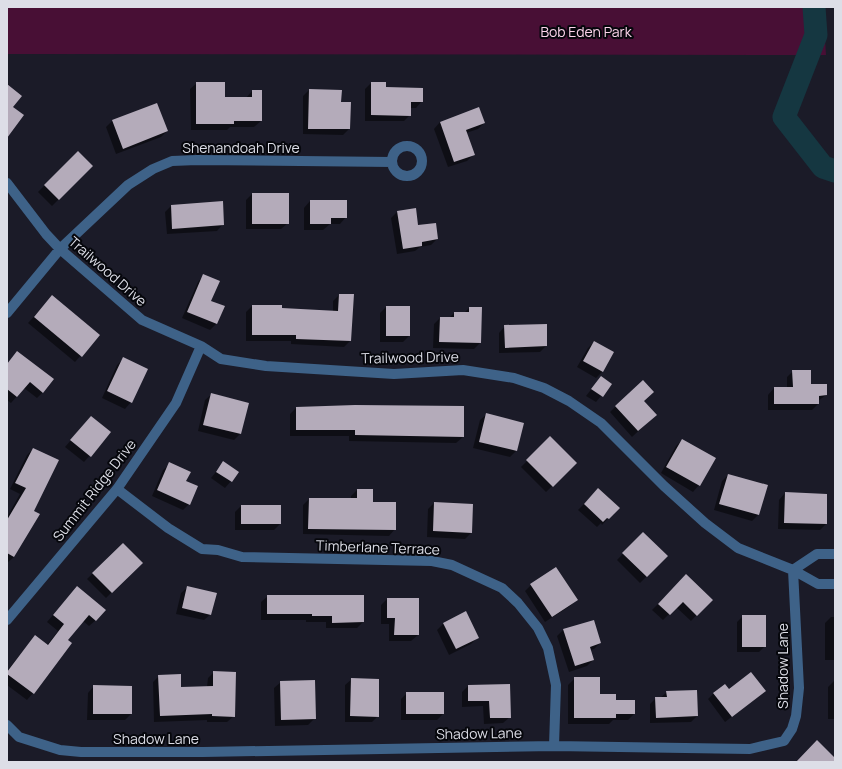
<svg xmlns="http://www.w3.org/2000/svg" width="842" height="769" font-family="Manrope,sans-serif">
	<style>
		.green { fill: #480f35 }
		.shadow { fill: #0007 }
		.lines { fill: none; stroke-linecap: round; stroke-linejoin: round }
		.river { stroke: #153741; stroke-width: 23 }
		.building { fill: #b4abba }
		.street { stroke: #3e6288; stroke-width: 10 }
		.labels { text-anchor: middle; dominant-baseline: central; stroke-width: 4; stroke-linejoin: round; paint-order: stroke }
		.park-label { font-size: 14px; fill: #fcd3ea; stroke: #06070c }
		.street-label { font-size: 14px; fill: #dddee7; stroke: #06070c }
	</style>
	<rect width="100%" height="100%" fill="#1b1b28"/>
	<path class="green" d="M7 7H823L826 55 7 54Z"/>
	<path class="shadow" d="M197 83 224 98H246L252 91 261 121 254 127H230L227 130H191L190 89Z
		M371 83 385 88 422 101 416 108H410V115L404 121H365V89Z
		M309 90 340 103 349 129 343 135 303 134V96Z
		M112 121 167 131 161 137 116 154 106 127Z
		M440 122 484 123 478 129 466 133 473 155 467 161 448 167 434 129Z
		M78 152 92 166 52 206 38 192Z
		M252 194 288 223 281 229H246V200Z
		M310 201H346V217L340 224H330L323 230H304V208Z
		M171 206 223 224 217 231 167 234 165 212Z
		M397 212 418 226 437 239 431 245 420 247 415 251 397 254 391 218Z
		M204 275 210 301 224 307 216 324 210 330 182 318 198 282Z
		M339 295 350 341 344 347 291 344V341H246V312L252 306 281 309 333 312V301Z
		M52 297 98 336 75 362 28 323Z
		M386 307H409V336L403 342H380V313Z
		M469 308 480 343 474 349 433 348 434 324 440 318H449L454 313H464Z
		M505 326 546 346 540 352 499 353V333Z
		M594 342 602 372 596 378 577 367 588 348Z
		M17 352 43 392 37 398 24 388 11 403 7 400V364Z
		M123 359 131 402 125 409 102 398 117 365Z
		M793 371 810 385 826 395 818 401V404L812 410H768V395L774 388H787V377Z
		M601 377 611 384 596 402 586 396Z
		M212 394 248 403 240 434 234 440 198 431 205 400Z
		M643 402 649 421 632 437 610 412 616 406Z
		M296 408 463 437 456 443 349 441V436H290V414Z
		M487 414 523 424 516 451 510 457 473 448 480 420Z
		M91 417 110 433 84 462 65 447Z
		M550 438 576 463 546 492 521 467Z
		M682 440 699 485 693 492 661 473 676 446Z
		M33 449V511L14 557 7 563V517L20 494 10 489 27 455Z
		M223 463 231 481 225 488 211 478Z
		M170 464 185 482 189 504 183 510 152 496 163 470Z
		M728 475 758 515 752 521 714 510 722 481Z
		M357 490 372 503 395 529 389 536 303 534V505L309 499H351V496Z
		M598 490 618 508 602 525 601 523 597 527 578 510Z
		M785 493 826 495V524L820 530 778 529 779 500Z
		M434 503 471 533 465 539 427 537 428 509Z
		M241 506H280V524L274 530H235V512Z
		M643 533 667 556 640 583 617 560Z
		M123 544 141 563 106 598 87 579Z
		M686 576 711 600 691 621 676 607 663 620 652 610Z
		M531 585 576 600 570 606 545 622 525 591Z
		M77 587 96 620 89 626 83 621 67 640 71 643 33 693 27 700 7 685V671L35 636 47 645 58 631 47 622Z
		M188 587 211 614 204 620 176 614 181 593Z
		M268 596 363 622 357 628H326V622H306V620H261V602Z
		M387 599 418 635 411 641H389V624H381V605Z
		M466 613 478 637 471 644 449 655 437 630 443 624Z
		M743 616 765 646 759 652H737V622Z
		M831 617H835V660H825V623Z
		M593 621 600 643 594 649 590 650 593 660 587 666 569 672 557 636 563 630Z
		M214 672 234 716 227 722H207V720L154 722 153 682 159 676 180 688 207 687 208 678Z
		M575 678 599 695 615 701 634 714 628 720H613L609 724H568V685Z
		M352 679 378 716 372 722H345V685Z
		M834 681H835V719H828V687Z
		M281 682 315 718 308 725 275 726 274 688Z
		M509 685 510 717 503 723 484 724 483 706 462 707V692L468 686Z
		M94 686 131 714 125 720H87L88 693Z
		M729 691H764L758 697 725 722 708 699 714 693Z
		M667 692 697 716 691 722 650 723V704L656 698H660Z
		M407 693 443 714 437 720H401V699Z"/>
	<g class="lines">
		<path class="river" d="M814 7 816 35 784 117 823 167 835 171"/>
	</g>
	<path class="building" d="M196 82H225V97H252V90H262V121H234V124H196Z
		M371 82H386V87L423 88V102H411V116L371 115Z
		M7 84 22 96 13 107 24 115 7 138Z
		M309 89 342 90 341 102H351L350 129H308Z
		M157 103 168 131 123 149 112 120Z
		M479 107 485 123 466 130 475 155 454 162 440 122Z
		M78 151 93 166 59 200 44 185Z
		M252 193H289V224H252Z
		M310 200H347V218H331V224H310Z
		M223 201 224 225 172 229 171 205Z
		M416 208 418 225 436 223 438 239 422 242V246L403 249 397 211Z
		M203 274 220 281 211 301 225 306 217 324 187 312Z
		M339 294H354L351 341 296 339V335H252V305H282V308L338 311Z
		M52 295 100 335 82 357 34 317Z
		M386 306H410V336H386Z
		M469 307H482L481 343 439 342 440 317H454V312H469Z
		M547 324V346L505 348 504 325Z
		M594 341 614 352 603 372 583 361Z
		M17 351 54 379 43 393 30 382 17 397 7 389V364Z
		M123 357 148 369 132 403 107 391Z
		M792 370H811V384H827V395L819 396V404H774V387H793Z
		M601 376 612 384 603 397 591 389Z
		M643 380 654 392 644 401 657 415 638 431 615 406Z
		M211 393 249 403 241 434 203 425Z
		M355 405 464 406V437L355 435V430H296V407Z
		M486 413 524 423 517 451 479 442Z
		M91 416 111 432 91 457 70 440Z
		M550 436 577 463 553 487 526 460Z
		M682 439 716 458 700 486 666 467Z
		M33 448 59 460 34 511 40 514 14 557 7 553V520L26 488 15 483Z
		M223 461 239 472 232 482 216 472Z
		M169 462 191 472 186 481 198 486 190 505 157 490Z
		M728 474 768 485 759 515 719 504Z
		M598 488 620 508 609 519 607 518 603 522 584 504Z
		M357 489H373V502H396V530L308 529 309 498H357Z
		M785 492 827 494V524L784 523Z
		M434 502 473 504 472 533 433 531Z
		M241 505H281V524H241Z
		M643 532 668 556 647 577 622 553Z
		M123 543 143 563 112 593 92 573Z
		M556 567 578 600 552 617 530 584Z
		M686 574 713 600 697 616 683 602 670 615 658 604Z
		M77 586 106 610 96 621 89 615 68 640 72 643 34 694 7 674V672L35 635 48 645 64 624 53 615Z
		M187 586 217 593 211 615 182 608Z
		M267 595H364V622L332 623V616H312V614H267Z
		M387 598H419V635H394L395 618H387Z
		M466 611 479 638 456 649 443 623Z
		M742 615H766V647H742Z
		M594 620 601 643 590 647 594 660 575 666 563 629Z
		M213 671 236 672 235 717 212 716V714L160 716 158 675 181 674V687L213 686Z
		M751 672 766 691 732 717 713 693 725 684 729 689Z
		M574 677H600V694H616V700H635V714H616V718H574Z
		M351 678 379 679V717L350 716Z
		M315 680 316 719 281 720 280 681Z
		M510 684 511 718H490L489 701H468V685Z
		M93 685 132 686V714H93Z
		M697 690 698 716 656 718 655 697H667L666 691Z
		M406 692H444V714H406Z
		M817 740 835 758V762H796Z"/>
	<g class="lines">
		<path class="street" d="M392 161a15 15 0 1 1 30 0a15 15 0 1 1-30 0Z
			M7 183 46 234 60 249 142 320 201 346 221 359 266 366 394 374 463 370 514 378 544 388 569 401 601 423 664 486 705 523 738 548 793 570 818 584H835
			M7 313 60 249 128 185 153 169 172 161 197 160 392 162
			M117 489 168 528 202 549 218 550 242 557 432 561 452 565 502 588 518 603 538 628 548 648 556 685 554 746
			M793 570 817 554H835
			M7 620 117 489 176 403 201 346
			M7 725 19 737 60 750 81 752H203L554 746 750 749 784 741 792 729 796 716 799 688 793 570"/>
	</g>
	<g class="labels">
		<g class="park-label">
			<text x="586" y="31">Bob Eden Park</text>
		</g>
		<g class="street-label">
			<text x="241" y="147">Shenandoah Drive</text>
			<text transform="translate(108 271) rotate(41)">Trailwood Drive</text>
			<text transform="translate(410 357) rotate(-1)">Trailwood Drive</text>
			<text transform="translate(94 490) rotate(-52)">Summit Ridge Drive</text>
			<text transform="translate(378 547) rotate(2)">Timberlane Terrace</text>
			<text transform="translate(782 666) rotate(-90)">Shadow Lane</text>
			<text transform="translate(479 733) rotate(-1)">Shadow Lane</text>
			<text x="156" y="738">Shadow Lane</text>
		</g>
	</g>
	<rect width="842" height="769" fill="none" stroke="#dddee7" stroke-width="16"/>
</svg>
